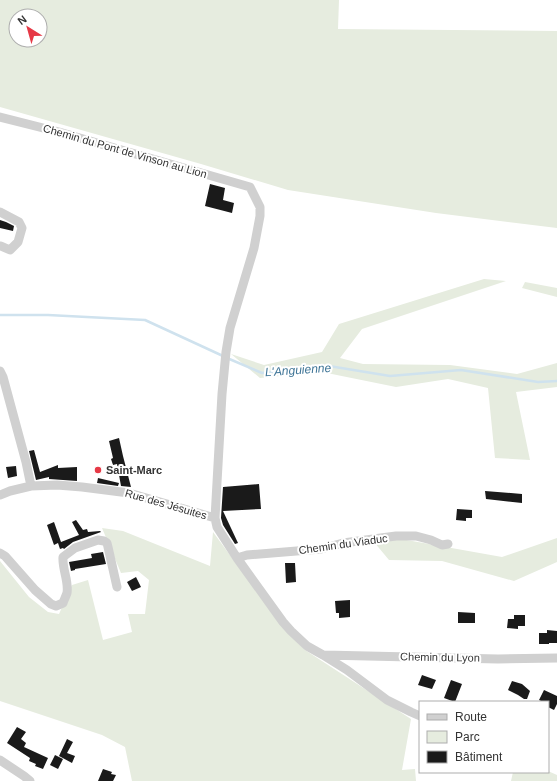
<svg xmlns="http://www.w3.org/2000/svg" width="557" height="781" font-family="Arial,sans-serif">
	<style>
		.green { fill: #e6ecdf; fill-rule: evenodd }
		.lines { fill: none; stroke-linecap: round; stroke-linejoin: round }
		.stream { stroke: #cfe2ee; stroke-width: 2.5 }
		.building { fill: #1a1a1a }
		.street { stroke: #d0d0d0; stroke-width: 9 }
		.poi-dot { fill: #e63946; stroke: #fff; stroke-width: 1.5 }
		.labels { text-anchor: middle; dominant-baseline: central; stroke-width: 4; stroke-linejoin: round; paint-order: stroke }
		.street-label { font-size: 11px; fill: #333; stroke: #fff }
		.poi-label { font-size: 11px; font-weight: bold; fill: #333; stroke: #fff; text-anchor: start }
		.water-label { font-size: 12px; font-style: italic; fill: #3f7597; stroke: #fff }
	</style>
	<rect width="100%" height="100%" fill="#fff"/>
	<path class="green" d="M0 0H339L338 29 557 31V228L436 213 288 190 201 164 0 107ZM16 16H40V40H16Z
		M484 279 506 281 362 329 340 358 363 364 450 365 517 374 557 363V387L516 392 530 460 495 458 488 388 448 379 396 387 322 372 260 378 231 354 264 365 322 352 339 324Z
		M525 282 557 288V297L522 288Z
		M102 528 123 531 210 566 213 532 285 630 305 650 411 719 402 770 415 769 416 781H132L125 747 102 735 0 701V561L29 597 48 612 59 614 72 585 88 580 103 640 132 632 128 614H145L149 580 138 571 121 573Z
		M557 538V562L514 581 442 561 389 560 374 542 401 539 502 557Z
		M548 771 557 775V781H511L513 772H548Z"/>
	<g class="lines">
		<path class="stream" d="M0 315H48L145 320 223 356
			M227 358 262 373 329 366 390 376 461 370 538 382 557 381"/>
	</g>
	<path class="building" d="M210 184 225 188 223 200 234 203 232 213 205 206Z
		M0 220 6 222 14 226 13 231 0 228Z
		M119 438 123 456 131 487 121 486 117 464 113 465 111 459 113 458 109 441Z
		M34 450 40 472 58 465V468L77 467V481L49 479V477L36 480 29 451Z
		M16 466 17 476 8 478 6 467Z
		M98 478 119 483 118 486 97 483Z
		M259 484 261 509 223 511 238 543 235 544 223 525 221 518 223 487Z
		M485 491 522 494V503L486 499Z
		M457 509 472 510V518H466V521L456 520Z
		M76 520 83 530 87 529 88 532 100 531 101 532 73 542 64 549 63 548 60 549 58 543 54 545 47 525 54 522 61 542 79 535 72 522Z
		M103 552 106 564 75 569V570L71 571 69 562 92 558 91 554Z
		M285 563H295L296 582 286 583Z
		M136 577 141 587 132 591 127 582Z
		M350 600V617L339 618V613H336L335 601Z
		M458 612 475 613V623H458Z
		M514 615H525V626H518V629L507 628 508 619H514Z
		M547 630 557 631V643H549V644H539V633H547Z
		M422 675 436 680 432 689 418 685Z
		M451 680 462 684 455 702 444 698Z
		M512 681 522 684 530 691 527 699H524L518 695 508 690Z
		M544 690 557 696V704L554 710 548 707V702H543L539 700Z
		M17 727 26 732 21 739 26 743 24 747 48 758 43 769 35 766 36 764 29 761 30 758 7 743Z
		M67 739 73 742 67 753 75 756 72 763 59 756Z
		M55 755 63 759 58 769 50 765Z
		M103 769 112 772 111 774 116 775 113 781H98Z"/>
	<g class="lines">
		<path class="street" d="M0 117 59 132 250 187 260 207V216L254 248 230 328 226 352 222 394 215 518 217 527 237 558 283 622 291 631 307 646 323 655 347 670 387 700 411 712 420 716
			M0 212 19 222 22 228 18 242 10 250 1 246
			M0 371 3 377 26 462 31 486
			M0 495 10 491 31 486 57 485 82 487 129 493 215 518
			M0 553 5 556 35 590 51 604 56 606 63 603C64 600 66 596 67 593 69 581 62 569 63 557L75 548 98 540 104 541 107 543 108 547 117 587
			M237 558 247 555 321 549 343 543 396 536H416L431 540 442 545 448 544
			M324 655 498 659 557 658
			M0 760 24 776 30 781"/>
	</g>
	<circle class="poi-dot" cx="98" cy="470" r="4"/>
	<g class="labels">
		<g class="street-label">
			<text transform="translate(125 151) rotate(16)">Chemin du Pont de Vinson au Lion</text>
			<text transform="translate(166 504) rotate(16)">Rue des Jésuites</text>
			<text transform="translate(343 544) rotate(-8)">Chemin du Viaduc</text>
			<text transform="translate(440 657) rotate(1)">Chemin du Lyon</text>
		</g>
		<g class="poi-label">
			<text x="106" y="470">Saint-Marc</text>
		</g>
		<g class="water-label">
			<text transform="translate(298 370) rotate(-4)">L'Anguienne</text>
		</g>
	</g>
	<rect x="419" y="701" width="130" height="72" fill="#ffffff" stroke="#adadad"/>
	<rect x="427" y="714" width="20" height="6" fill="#d0d0d0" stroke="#adadad"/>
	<text x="455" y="721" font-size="12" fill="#333333">Route</text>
	<rect x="427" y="731" width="20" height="12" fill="#e6ecdf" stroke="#adadad"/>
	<text x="455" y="741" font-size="12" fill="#333333">Parc</text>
	<rect x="427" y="751" width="20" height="12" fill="#1a1a1a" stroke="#adadad"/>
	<text x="455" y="761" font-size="12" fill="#333333">Bâtiment</text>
	<g transform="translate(28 28) rotate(323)"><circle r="19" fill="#ffffff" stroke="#adadad"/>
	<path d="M0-3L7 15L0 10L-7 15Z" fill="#e63946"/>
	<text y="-6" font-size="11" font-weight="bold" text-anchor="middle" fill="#333333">N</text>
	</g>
</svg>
